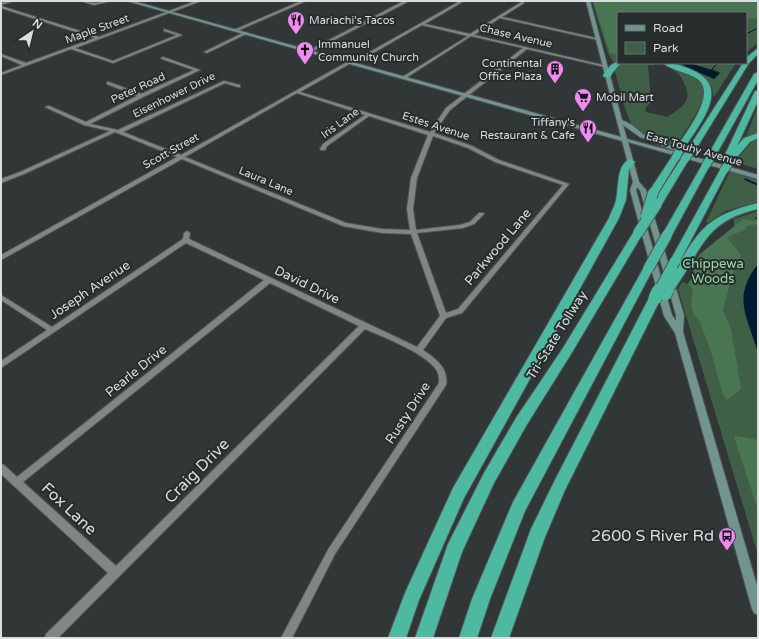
<svg xmlns="http://www.w3.org/2000/svg" width="759" height="639" font-family="'Varela Round',sans-serif">
	<style>
		.green { fill: #405f47 }
		.forest { fill: #497553 }
		.water { fill: #011931 }
		.lines { fill: none; stroke-linecap: round; stroke-linejoin: round }
		.stream-far1 { stroke: #011931; stroke-width: 1 }
		.stream { stroke: #011931; stroke-width: 1.5 }
		.street-casing { stroke: #4f5454; stroke-width: 2 }
		.secondary-casing { stroke: #4f5454; stroke-width: 2 }
		.highway-casing { stroke: #4f5454; stroke-width: 2 }
		.street { fill: #808585; fill-rule: evenodd }
		.secondary { fill: #71958d; fill-rule: evenodd }
		.highway { fill: #4db9a0; fill-rule: evenodd }
		.highway-bridge-far2-casing { stroke: #4f5454; stroke-width: 10; stroke-linecap: butt }
		.highway-bridge-far1-casing { stroke: #4f5454; stroke-width: 12; stroke-linecap: butt }
		.highway-bridge-casing { stroke: #4f5454; stroke-width: 15; stroke-linecap: butt }
		.highway-bridge-far2 { stroke: #4db9a0; stroke-width: 8 }
		.highway-bridge-far1 { stroke: #4db9a0; stroke-width: 10 }
		.highway-bridge { stroke: #4db9a0; stroke-width: 13 }
		.labels { text-anchor: middle; dominant-baseline: central; stroke-width: 4; stroke-linejoin: round; paint-order: stroke }
		.far-poi-label { font-size: 11px; fill: #dbdede; stroke: #272c2c; text-anchor: start }
		.far-street-label { font-size: 11px; fill: #dbdede; stroke: #272c2c }
		.street-label { font-size: 13px; fill: #dbdede; stroke: #272c2c }
		.park-label { font-size: 13px; fill: #97dba6; stroke: #272c2c }
		.near-street-label { font-size: 16px; fill: #dbdede; stroke: #272c2c }
		.near-poi-label { font-size: 16px; fill: #dbdede; stroke: #272c2c; text-anchor: end }
	</style>
	<rect width="100%" height="100%" fill="#313636"/>
	<path class="green" d="M592 1H758V43L746 52V13H618L611 53 618 55V61L614 63 608 53Z
		M620 63H654V65H648L651 102 645 109 646 112 667 117C680 109 693 102 685 85 682 78 680 74 673 70 681 68 687 72 693 76 698 80 704 84 704 91 705 104 683 134 676 146 662 143 645 139 635 129 625 117 620 87 615 72V69Z
		M671 63 688 66 710 77 720 72 715 70 716 69H710L689 63H736L714 97 711 86 703 77Z
		M758 105V132L746 137Z
		M758 139V169L735 162 752 142Z
		M730 171 758 179V202L726 211 708 223 706 222Z
		M758 211V555L678 289 682 282 688 284 694 274 693 266 700 254 734 227V219Z"/>
	<path class="forest" d="M593 1H758V19L751 18 746 20V13H618V55L610 53Z
		M743 219 758 221V224L747 226 745 230 729 236 728 239 741 255 733 273 723 310 731 329 741 389 727 400 723 395 711 352 700 322 693 314 691 303 693 289 688 284 694 274 693 266 700 254Z
		M737 436 754 439 758 442V510L734 437Z"/>
	<path class="water" d="M678 63H689L720 73 714 79Z
		M758 264V353C748 318 731 298 758 264Z"/>
	<g class="lines">
		<path class="stream-far1" d="M746 34 758 28
			M711 70 718 63"/>
		<path class="stream" d="M745 179 758 185
			M756 218H758"/>
		<g class="street-casing">
			<path id="street" d="M8 1H14L1 5V3Z
				M81 1 94 3 111 1 94 5Z
				M196 1H201L75 48 113 61 177 35 164 31V29L182 35 113 63 71 49 1 75V73L22 65 1 56V54L26 63 95 38 1 8V6L99 37Z
				M301 1H306L237 31 234 30Z
				M404 1H409L311 52 308 51Z
				M460 1H464L425 24 470 34 523 1 524 3 502 17 600 39 598 40 500 18 474 35 607 66 605 67 527 49 450 110 434 133 472 146 499 160 569 184 462 313 446 318 423 350C435 358 449 368 446 385L335 554 292 638H281L329 548 439 383C439 379 439 375 437 371 428 354 383 337 365 329L58 638H45L46 634 108 573 1 474V464L4 465 17 477 264 280 186 243 1 368V361L47 330 1 300V295L52 327 183 239 184 233 187 231 190 233 189 239 417 347 440 316 411 234 382 233 343 226 182 159 1 260V255L177 157 115 132 24 174 1 183V179L20 172 110 131 84 125 45 107 49 106 86 122 137 96 107 84V82H109L141 94 194 70 162 59 161 58 163 57 200 70 143 97 90 124 118 130 224 81 240 85V87H238L225 83 123 132 181 155 349 61 352 62ZM422 25 468 36 404 76V78H406L471 36 523 48 446 108 430 132 300 92 351 63 354 64ZM297 93 365 115 323 144 320 149 321 150H325L327 146 369 116 428 135 411 178 407 209 410 230 382 229 346 223 185 157ZM433 136 468 148 495 162 563 185 458 309 446 313 417 233 463 228 474 224 484 214 483 213H479L470 222 460 225 416 230 413 209 417 178ZM270 283 359 326 116 566 23 482Z
				M245 32 248 33 207 53 204 52Z"/>
		</g>
		<g class="secondary-casing">
			<path id="secondary" d="M127 1H133L621 137 586 1H590L622 120 632 125 644 135 688 153 684 154 758 175V179L628 142 639 182 646 190 684 315 683 332 758 589V615L754 613 752 609 675 333 664 316 630 190 633 182 622 141ZM623 125 640 137 683 154 627 139ZM637 187 640 190 676 315V321L672 315 636 190Z"/>
		</g>
		<g class="highway-casing">
			<path id="highway" d="M758 48V54L749 63 696 149 692 152 689 151 688 149 743 63H746V58Z
				M618 61V63H621C617 68 613 71 610 77H604L603 75 611 65Z
				M663 63C676 63 687 67 698 73 729 91 698 126 685 147L681 150 677 147C686 132 719 92 696 78 686 72 671 70 663 63Z
				M758 72V80L716 155 712 158 709 157 708 155 754 74Z
				M755 91H758V101L737 146 744 138 758 133V138L750 142 738 156H733L730 161H724L723 159Z
				M676 154 680 157 658 193 653 196 650 195 648 193 673 155Z
				M685 156 689 159 662 204 657 207 654 206 652 204 681 159Z
				M631 159 635 162 629 169 626 200 619 218 464 498 419 600 406 638H388L405 593 453 488 609 218C611 212 615 206 616 200 619 188 616 163 631 159Z
				M706 162 710 165 672 235 667 238 663 237 662 235 702 165Z
				M724 167 728 170 680 261 675 265 671 264 670 261 720 170Z
				M758 203V209C712 220 706 238 683 276H675L673 273C700 229 706 216 758 203Z
				M638 230 643 233 571 354 526 426 494 483 462 552 433 638H415L448 544 484 473 516 418 563 348 633 233Z
				M648 265 653 269 525 511 490 599 477 638H459L472 599 513 502 643 269Z
				M655 294 661 298 565 490 545 537 509 638H491L531 529 555 480 649 298Z"/>
		</g>
		<use href="#street" class="street"/>
		<use href="#secondary" class="secondary"/>
		<use href="#highway" class="highway"/>
		<g class="highway-bridge-far2-casing">
			<path id="highway-bridge-far2" d="M676 157 681 147
				M685 159 692 149
				M706 165 712 155
				M724 170 731 160"/>
		</g>
		<g class="highway-bridge-far1-casing">
			<path id="highway-bridge-far1" d="M646 216 653 193
				M638 233 657 204
				M648 269 667 235
				M659 291 675 261
				M667 291 679 273"/>
		</g>
		<g class="highway-bridge-casing">
			<path id="highway-bridge" d="M665 294 667 290
				M655 298 659 290"/>
		</g>
		<use href="#highway-bridge-far2" class="highway-bridge-far2"/>
		<use href="#highway-bridge-far1" class="highway-bridge-far1"/>
		<use href="#highway-bridge" class="highway-bridge"/>
	</g>
	<defs>
		<g id="restaurant-pin" transform="scale(0.9)"><path d="M0 17L-7.5 6A9.5 9.5 0 1 1 7.5 6Z" fill="#f08bf5" stroke="#272c2c"/><path d="M-5-6h1v4h1v-4h1v4h1v-4h1v5L-1.5 .5V6h-2V.5L-5-1ZM5-6V6H3V1.5H1.5Q1.5-4 5-6Z" fill="#111"/></g>
		<g id="church-pin" transform="scale(0.9)"><path d="M0 17L-7.5 6A9.5 9.5 0 1 1 7.5 6Z" fill="#f08bf5" stroke="#272c2c"/><path d="M-1.2-6h2.4v3.5h3.3v2.4h-3.3V6h-2.4V-.1h-3.3v-2.4h3.3Z" fill="#111"/></g>
		<g id="building-pin" transform="scale(0.9)"><path d="M0 17L-7.5 6A9.5 9.5 0 1 1 7.5 6Z" fill="#f08bf5" stroke="#272c2c"/><path d="M-4-6H4V6H1V3H-1V6H-4ZM-2.5-4.3h1.7v1.8h-1.7ZM.8-4.3h1.7v1.8H.8ZM-2.5-1h1.7V.8h-1.7ZM.8-1h1.7V.8H.8Z" fill="#111"/></g>
		<g id="supermarket-pin" transform="scale(0.9)"><path d="M0 17L-7.5 6A9.5 9.5 0 1 1 7.5 6Z" fill="#f08bf5" stroke="#272c2c"/><path d="M-6-5.5h2.5l.6 2H6L4.5 2H-2.5L-4.4-4H-6ZM-1.5 3.2a1.3 1.3 0 1 0 .1 0ZM3 3.2a1.3 1.3 0 1 0 .1 0Z" fill="#111"/></g>
		<g id="bus-pin" transform="scale(0.9)"><path d="M0 17L-7.5 6A9.5 9.5 0 1 1 7.5 6Z" fill="#f08bf5" stroke="#272c2c"/><path d="M-5-6H5V4H4V6H2V4H-2V6H-4V4H-5ZM-3.5-4V0h7V-4ZM-3.5 1.2v1.5H-2V1.2ZM2 1.2v1.5H3.5V1.2Z" fill="#111"/></g>
	</defs>
	<g fill-rule="evenodd">
		<use href="#restaurant-pin" x="296" y="20"/>
		<use href="#church-pin" x="305" y="50"/>
		<use href="#building-pin" x="555" y="69"/>
		<use href="#supermarket-pin" x="583" y="97"/>
		<use href="#restaurant-pin" x="588" y="128"/>
		<use href="#bus-pin" x="727" y="536"/>
	</g>
	<g class="labels">
		<g class="far-poi-label">
			<text x="309" y="20">Mariachi's Tacos</text>
			<text x="318" y="44">Immanuel<tspan x="318" dy="13">Community Church</tspan></text>
			<text x="542" y="63" text-anchor="end">Continental<tspan x="542" dy="13">Office Plaza</tspan></text>
			<text x="596" y="97">Mobil Mart</text>
			<text x="575" y="122" text-anchor="end">Tiffany's<tspan x="575" dy="13">Restaurant &amp; Cafe</tspan></text>
		</g>
		<g class="far-street-label">
			<text transform="translate(97 29) rotate(-20)">Maple Street</text>
			<text transform="translate(516 36) rotate(13)">Chase Avenue</text>
			<text transform="translate(138 88) rotate(-25)">Peter Road</text>
			<text transform="translate(174 95) rotate(-26)">Eisenhower Drive</text>
			<text transform="translate(340 123) rotate(-36)">Iris Lane</text>
			<text transform="translate(436 126) rotate(18)">Estes Avenue</text>
			<text transform="translate(694 149) rotate(16)">East Touhy Avenue</text>
			<text transform="translate(171 151) rotate(-29)">Scott Street</text>
			<text transform="translate(266 181) rotate(23)">Laura Lane</text>
		</g>
		<g class="street-label">
			<text transform="translate(498 247) rotate(-50)">Parkwood Lane</text>
			<text transform="translate(307 285) rotate(26)">David Drive</text>
			<text transform="translate(90 290) rotate(-34)">Joseph Avenue</text>
			<text transform="translate(557 335) rotate(-58)">Tri-State Tollway</text>
			<text transform="translate(136 371) rotate(-39)">Pearle Drive</text>
			<text transform="translate(408 413) rotate(-57)">Rusty Drive</text>
		</g>
		<g class="park-label">
			<text x="713" y="264">Chippewa<tspan x="713" dy="15">Woods</tspan></text>
		</g>
		<g class="near-street-label">
			<text transform="translate(197 471) rotate(-45)">Craig Drive</text>
			<text transform="translate(69 509) rotate(43)">Fox Lane</text>
		</g>
		<g class="near-poi-label">
			<text x="714" y="536">2600 S River Rd</text>
		</g>
	</g>
	<rect width="759" height="639" fill="none" stroke="#dbdede" stroke-width="4"/>
	<rect x="617" y="12" width="130" height="52" fill="#272c2c" stroke="#6f7373"/>
	<rect x="625" y="25" width="20" height="6" fill="#71958d" stroke="#6f7373"/>
	<text x="653" y="32" font-size="12" fill="#dbdede">Road</text>
	<rect x="625" y="42" width="20" height="12" fill="#405f47" stroke="#6f7373"/>
	<text x="653" y="52" font-size="12" fill="#dbdede">Park</text>
	<g transform="translate(32 32) rotate(35)" stroke="#272c2c" stroke-width="3" paint-order="stroke">
	<path d="M0-3L7 15L0 10L-7 15Z" fill="#dbdede"/>
	<text y="-6" font-size="11" font-weight="bold" text-anchor="middle" fill="#dbdede">N</text>
	</g>
</svg>
